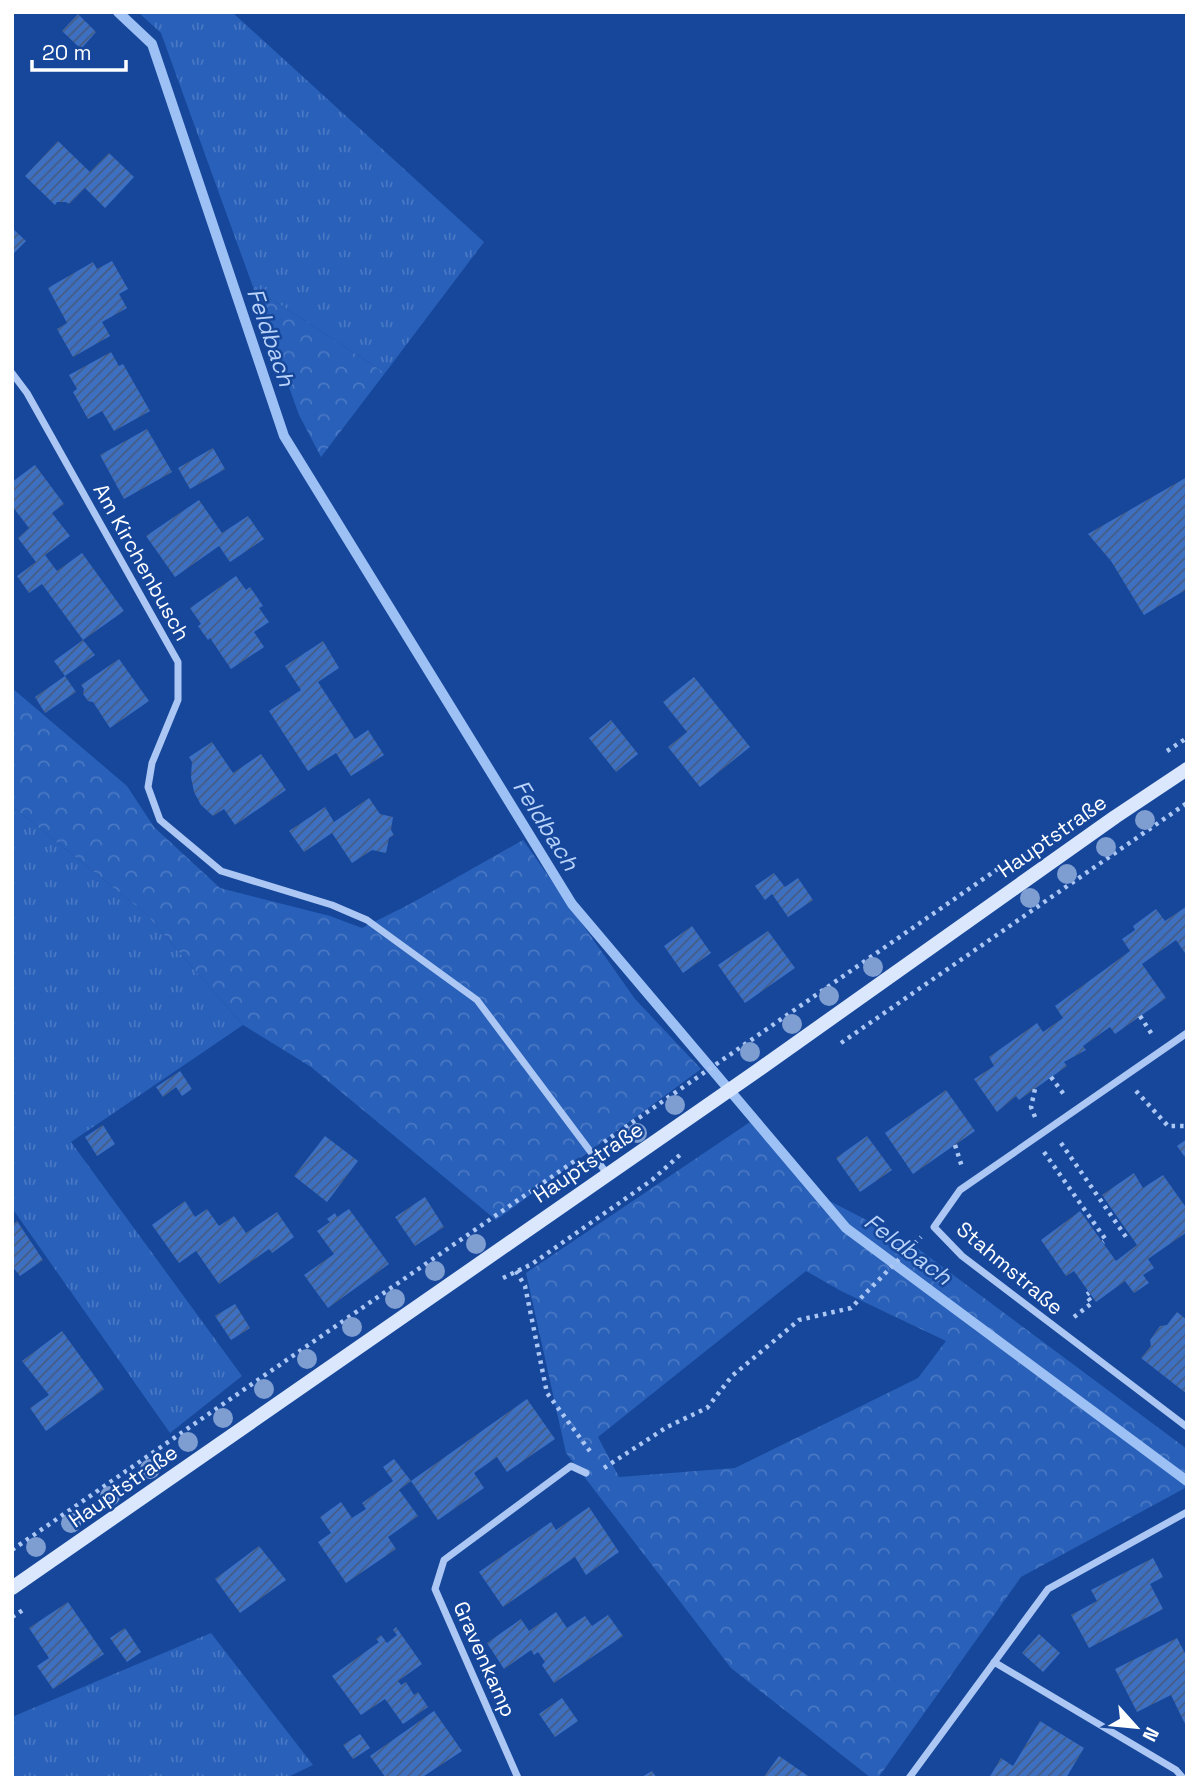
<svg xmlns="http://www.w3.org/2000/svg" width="1199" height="1790" font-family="'Space Grotesk',sans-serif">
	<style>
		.grass { fill: url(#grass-tufts) }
		.forest { fill: url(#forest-crowns); fill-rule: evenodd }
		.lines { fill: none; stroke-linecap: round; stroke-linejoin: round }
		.stream { stroke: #9ec1f5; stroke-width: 10 }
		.building { fill: url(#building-hatch) }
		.path { stroke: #acc7f3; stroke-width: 4.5; stroke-dasharray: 3.5 5; stroke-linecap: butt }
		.minor { stroke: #acc7f3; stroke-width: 7 }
		.secondary { stroke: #dbe7fc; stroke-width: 14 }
		.tree { fill: #7e9dd1 }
		.labels { text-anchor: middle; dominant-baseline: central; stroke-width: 5; stroke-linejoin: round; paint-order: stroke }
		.street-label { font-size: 21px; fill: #fff; stroke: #16479b }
		.water-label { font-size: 23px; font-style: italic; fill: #b8d2f9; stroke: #16479b }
	</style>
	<defs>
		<pattern id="grass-tufts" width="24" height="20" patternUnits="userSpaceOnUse" patternTransform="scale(1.75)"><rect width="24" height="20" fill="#2960b9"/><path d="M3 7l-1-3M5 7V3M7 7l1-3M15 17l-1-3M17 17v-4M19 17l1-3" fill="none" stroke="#4978c4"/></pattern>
		<pattern id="forest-crowns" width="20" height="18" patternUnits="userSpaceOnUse" patternTransform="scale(1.75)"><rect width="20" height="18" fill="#2960b9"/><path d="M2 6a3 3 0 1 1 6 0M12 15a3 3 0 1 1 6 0" fill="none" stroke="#4978c4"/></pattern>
		<pattern id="building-hatch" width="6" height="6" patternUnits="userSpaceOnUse" patternTransform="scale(1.75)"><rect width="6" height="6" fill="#3e70c2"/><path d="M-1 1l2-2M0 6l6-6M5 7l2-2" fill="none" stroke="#465c81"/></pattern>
	</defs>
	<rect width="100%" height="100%" fill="#16479b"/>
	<path class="grass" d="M138 12H232L484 242 385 373 253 287 161 33Z
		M12 806 145 913 243 1025 71 1142 242 1376 170 1433 12 1208Z
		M211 1633 313 1765 286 1778H12V1717Z"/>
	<path class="forest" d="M253 287 385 373 321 457 299 415Z
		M12 688 127 786 154 827 220 888 330 916 362 928 410 904 523 840 635 999 701 1069 496 1220 311 1067 243 1025 145 913 12 806Z
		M750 1122 820 1196 909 1242 1187 1449V1487L1021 1577 878 1778H871L731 1668 566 1453 526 1273ZM806 1271 841 1291 946 1341 918 1378 735 1468 619 1477 598 1437Z"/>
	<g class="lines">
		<path class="stream" d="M118 12 152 44 284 436 572 904 846 1228 1187 1481"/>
	</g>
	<path class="building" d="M78 14 96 32 81 49 62 31Z
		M58 141 90 172 109 153 134 177 105 208 85 188 69 204 66 202H57L55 205 25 176Z
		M12 228 26 241 12 255Z
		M112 261 128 289 119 294 127 308 102 322 110 336 73 357 57 329 67 323 48 288 93 262 97 269Z
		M111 352 119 366 123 364 150 411 114 431 102 411 88 419 73 392 77 389 69 375Z
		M147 429 172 472 124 499 100 455Z
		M213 448 225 469 190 489 178 468Z
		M35 465 64 504 52 513 70 536 45 555 57 571 82 553 124 611 83 640 95 655 65 676 54 661 83 640 42 584 29 593 17 576 36 562 18 538 29 528 12 506V482Z
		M1187 477V589L1144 615 1111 561 1088 534Z
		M199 500 222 533 248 516 264 539 230 562 219 546 175 577 146 536Z
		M236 576 246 590 250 587 263 606 259 608 269 622 254 632 264 647 231 669 210 638 208 640 198 626 201 624 190 608Z
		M323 641 339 668 318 682 355 739 368 730 384 755 351 776 336 753 308 771 269 711 301 690 285 666Z
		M119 659 149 701 110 728 93 702 88 701 83 694 84 689 81 685Z
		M65 676 76 692 45 713 35 697Z
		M694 677 750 747 700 787 668 747 687 732 663 702Z
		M611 720 638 754 616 772 589 738Z
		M212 742 233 773 261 754 286 790 235 825 224 809 213 816 201 805 194 792 191 777 192 762 189 757Z
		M369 798 380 814 393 817 391 830 394 835 389 838 386 853 372 850 352 863 332 833 304 852 289 831 325 807 334 822Z
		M774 873 785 887 798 878 813 900 788 917 772 894 765 900 755 886Z
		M1187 906V956L1176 940 1142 964 1166 998 1115 1034 1110 1027 1083 1046 1086 1050 1064 1062 1067 1066 1019 1100 1016 1096 997 1112 974 1079 994 1066 989 1057 1037 1023 1043 1032 1063 1018 1055 1006 1130 951 1122 939 1135 930 1133 926 1156 909 1165 921Z
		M692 926 711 953 683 973 664 946Z
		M768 931 795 968 745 1003 718 965Z
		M180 1071 192 1089 182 1096 176 1087 163 1097 156 1087Z
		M946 1090 975 1131 913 1174 885 1133Z
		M103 1125 115 1144 97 1156 85 1137Z
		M325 1136 358 1161 327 1202 294 1176Z
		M867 1136 892 1170 860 1192 836 1158Z
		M1187 1139V1160L1177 1146Z
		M1134 1173 1143 1188 1163 1175 1187 1209V1232L1148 1259 1154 1268 1143 1275 1149 1283 1134 1293 1125 1281 1096 1302 1074 1271 1066 1276 1041 1240 1080 1211 1116 1261 1137 1245 1102 1195Z
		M425 1197 444 1227 415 1246 395 1217Z
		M185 1201 195 1217 207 1209 219 1226 234 1216 246 1233 277 1212 294 1237 272 1253 269 1249 219 1284 196 1251 179 1263 152 1225Z
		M349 1209 389 1264 328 1308 304 1275 334 1254 317 1231 330 1222 327 1219 335 1213 337 1217Z
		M17 1221 43 1260 20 1276 12 1266V1225Z
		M235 1304 250 1328 231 1340 215 1316Z
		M1177 1312 1187 1320V1394L1141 1358 1151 1346 1150 1340 1160 1326 1167 1325Z
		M62 1331 104 1389 46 1431 30 1408 49 1395 22 1361Z
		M527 1399 555 1439 507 1472 497 1457 474 1473 484 1488 438 1520 411 1481Z
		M394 1459 411 1481 399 1490 418 1516 388 1537 396 1549 346 1583 318 1542 331 1533 320 1517 341 1502 352 1518 366 1509 362 1503 393 1481 383 1467Z
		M589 1507 619 1552 586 1575 575 1557 503 1607 479 1572 551 1522 556 1530Z
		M259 1546 286 1580 240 1613 215 1579Z
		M1153 1558 1163 1577 1150 1584 1163 1609 1089 1648 1071 1615 1097 1601 1091 1590Z
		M68 1602 104 1654 53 1689 37 1666 49 1658 29 1628Z
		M556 1612 567 1628 585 1616 592 1626 608 1615 623 1636 554 1683 542 1665 545 1662 538 1652 534 1655 531 1650 504 1669 487 1643 521 1619 529 1631Z
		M396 1627 422 1664 398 1681 401 1685 406 1682 414 1695 418 1692 428 1707 403 1724 385 1699 361 1715 332 1676 379 1642 376 1639 381 1635 387 1643 397 1635 393 1630Z
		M125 1628 141 1652 127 1662 110 1638Z
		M1039 1634 1060 1653 1043 1672 1022 1653Z
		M1177 1638 1187 1657V1728L1171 1695 1137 1712 1115 1669Z
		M562 1698 578 1721 555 1737 539 1714Z
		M434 1711 462 1751 421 1778H386L370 1756Z
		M1040 1721 1084 1748 1066 1778H989L1001 1758 1013 1766Z
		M360 1734 370 1748 353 1759 343 1745Z
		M779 1756 811 1778H763Z
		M652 1771 657 1778H640Z"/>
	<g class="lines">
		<path class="path" d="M1167 751 1187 738
			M1140 1016 1153 1036
			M841 1043 1187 803
			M1051 1077 1065 1096
			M1136 1091 1168 1126H1187
			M1035 1117 1031 1107 1035 1089
			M604 1142 1002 866
			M1061 1143 1126 1237 1129 1234
			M955 1145 962 1167
			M1044 1152 1106 1240 1103 1242
			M516 1271 525 1286 547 1393 592 1454
			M503 1278 532 1264 652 1180 681 1154
			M1074 1317 1092 1303 1086 1295 1089 1293
			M604 1468 667 1427 707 1408 732 1376 799 1320 851 1308 921 1237
			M12 1550 576 1160
			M12 1617 23 1610"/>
		<path class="minor" d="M12 373 27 393 178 662V700L152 763 148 787 160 820 221 871 332 905 367 920 477 1000 608 1175
			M1187 1033 960 1190 934 1227 962 1256 1187 1427
			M994 1662 1176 1770 1183 1778
			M518 1778 435 1589 444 1560 571 1466 586 1473
			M909 1778 1048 1589 1187 1512"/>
		<path class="secondary" d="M12 1588 754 1073 1115 817 1187 769"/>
	</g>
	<g class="tree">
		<circle cx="1145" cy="820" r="10"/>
		<circle cx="1106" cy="847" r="10"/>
		<circle cx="1067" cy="874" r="10"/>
		<circle cx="1030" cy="898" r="10"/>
		<circle cx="873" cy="967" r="10"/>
		<circle cx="829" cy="996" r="10"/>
		<circle cx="792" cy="1024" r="10"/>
		<circle cx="750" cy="1052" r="10"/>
		<circle cx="675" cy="1105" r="10"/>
		<circle cx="637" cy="1133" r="10"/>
		<circle cx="476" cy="1244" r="10"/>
		<circle cx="435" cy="1271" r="10"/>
		<circle cx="395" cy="1299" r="10"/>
		<circle cx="352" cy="1327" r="10"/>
		<circle cx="307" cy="1359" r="10"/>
		<circle cx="264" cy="1389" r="10"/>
		<circle cx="223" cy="1418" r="10"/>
		<circle cx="188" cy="1442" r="10"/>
		<circle cx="150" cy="1469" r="10"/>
		<circle cx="110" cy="1496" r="10"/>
		<circle cx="71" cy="1523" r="10"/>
		<circle cx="36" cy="1547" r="10"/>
	</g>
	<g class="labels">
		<g class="street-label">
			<text transform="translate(142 562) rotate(61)">Am Kirchenbusch</text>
			<text transform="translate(1052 836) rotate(-35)">Hauptstraße</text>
			<text transform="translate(588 1162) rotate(-34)">Hauptstraße</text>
			<text transform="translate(1010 1268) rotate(40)">Stahmstraße</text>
			<text transform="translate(123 1486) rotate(-35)">Hauptstraße</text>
			<text transform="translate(485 1659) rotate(66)">Gravenkamp</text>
		</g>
		<g class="water-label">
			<text transform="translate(271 337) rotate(71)">Feldbach</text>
			<text transform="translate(546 825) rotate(58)">Feldbach</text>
			<text transform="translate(908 1249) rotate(37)">Feldbach</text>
		</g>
	</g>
	<rect width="1199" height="1790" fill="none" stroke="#ffffff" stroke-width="28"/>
	<g transform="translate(1136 1727) rotate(117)" stroke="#16479b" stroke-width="5" paint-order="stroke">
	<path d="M0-5L12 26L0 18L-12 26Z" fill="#ffffff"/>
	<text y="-10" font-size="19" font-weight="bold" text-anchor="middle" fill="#ffffff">N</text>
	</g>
	<path d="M32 60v10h94v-10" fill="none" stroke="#ffffff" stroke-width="3.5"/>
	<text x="42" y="60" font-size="21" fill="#ffffff" stroke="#16479b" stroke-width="5" paint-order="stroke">20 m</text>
</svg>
